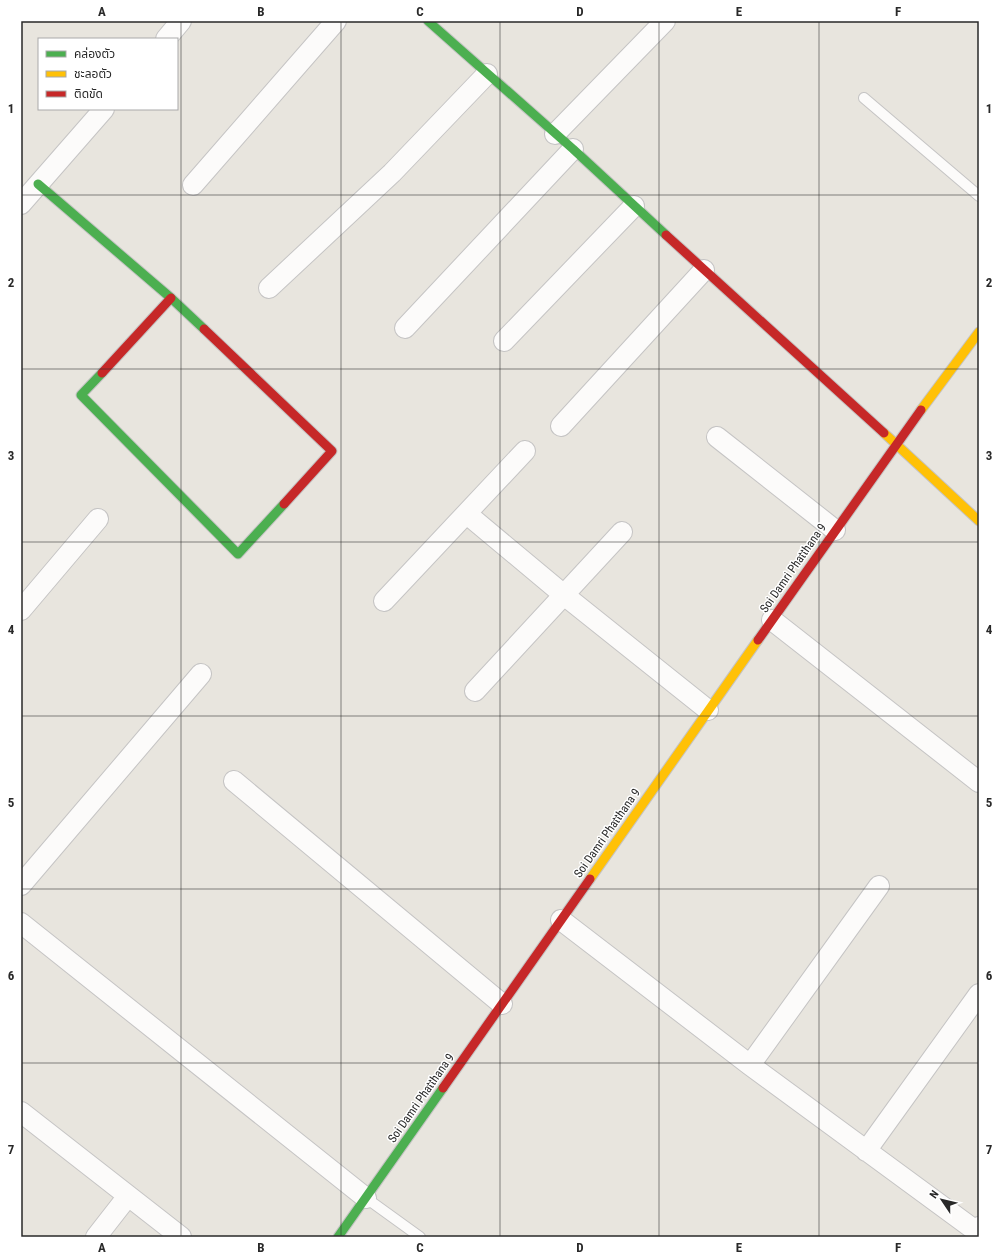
<svg xmlns="http://www.w3.org/2000/svg" width="1000" height="1258" font-family="'Roboto Condensed','Noto Sans Thai',sans-serif">
	<style>
		.lines { fill: none; stroke-linecap: round; stroke-linejoin: round }
		.lane-casing { stroke: #c5c4c4; stroke-width: 12 }
		.street-casing { stroke: #c5c4c4; stroke-width: 22 }
		.fast-casing { stroke: #c5c4c4; stroke-width: 11 }
		.slow-casing { stroke: #c5c4c4; stroke-width: 11 }
		.jam-casing { stroke: #c5c4c4; stroke-width: 11 }
		.lane { stroke: #fcfbfa; stroke-width: 10 }
		.street { stroke: #fcfbfa; stroke-width: 20 }
		.fast { stroke: #4caf50; stroke-width: 9 }
		.slow { stroke: #ffc107; stroke-width: 9 }
		.jam { stroke: #c62828; stroke-width: 9 }
		.grid { fill: none; stroke: #292929; stroke-width: 1; stroke-opacity: 0.55 }
		.labels { text-anchor: middle; dominant-baseline: central; stroke-width: 3; stroke-linejoin: round; paint-order: stroke }
		.street-label { font-size: 12px; fill: #292929; stroke: #fff }
		.neatline { fill: none; stroke: #292929; stroke-width: 1.5 }
		.grid-label { font-size: 13px; text-anchor: middle; font-weight: bold; fill: #292929 }
	</style>
	<rect width="100%" height="100%" fill="#e8e5de"/>
	<g class="lines">
		<g class="lane-casing">
			<path id="lane" d="M864 98 979 196
				M366 1198 420 1237"/>
		</g>
		<g class="street-casing">
			<path id="street" d="M166 39 181 21
				M555 134 665 21
				M193 185 336 21
				M21 204 104 109
				M269 288 392 173 487 74
				M405 328 573 149
				M504 341 634 206
				M561 426 704 270
				M717 437 835 530
				M467 514 564 595 708 710
				M384 601 525 451
				M21 610 98 519
				M772 620 979 782
				M475 691 622 532
				M234 781 502 1004
				M21 885 201 674
				M561 920 750 1065 976 1231 979 1227
				M21 923 366 1198
				M750 1065 879 886
				M21 1112 181 1237
				M866 1151 979 994
				M96 1237 128 1196"/>
		</g>
		<g class="fast-casing">
			<path id="fast" d="M428 21 573 149 666 235
				M38 184 171 298 204 329
				M102 373 81 395 238 554 284 504
				M338 1237 443 1088"/>
		</g>
		<g class="slow-casing">
			<path id="slow" d="M921 410 979 332
				M884 433 979 521
				M590 879 758 640"/>
		</g>
		<g class="jam-casing">
			<path id="jam" d="M666 235 884 433
				M204 329 332 451 284 504
				M102 373 171 298
				M758 640 921 410
				M443 1088 590 879"/>
		</g>
		<use href="#lane" class="lane"/>
		<use href="#street" class="street"/>
		<use href="#fast" class="fast"/>
		<use href="#slow" class="slow"/>
		<use href="#jam" class="jam"/>
	</g>
	<path class="grid" d="M181 21V1237M341 21V1237M500 21V1237M659 21V1237M819 21V1237M21 195H979M21 369H979M21 542H979M21 716H979M21 889H979M21 1063H979"/>
	<g class="labels">
		<g class="street-label">
			<text transform="translate(793 568) rotate(-55)">Soi Damri Phatthana 9</text>
			<text transform="translate(607 833) rotate(-55)">Soi Damri Phatthana 9</text>
			<text transform="translate(421 1098) rotate(-55)">Soi Damri Phatthana 9</text>
		</g>
	</g>
	<rect width="1000" height="1258" fill="none" stroke="#ffffff" stroke-width="44"/>
	<rect x="38" y="38" width="140" height="72" fill="#ffffff" stroke="#a9a9a9"/>
	<rect x="46" y="51" width="20" height="6" fill="#4caf50" stroke="#a9a9a9"/>
	<text x="74" y="58" font-size="12" fill="#292929">คล่องตัว</text>
	<rect x="46" y="71" width="20" height="6" fill="#ffc107" stroke="#a9a9a9"/>
	<text x="74" y="78" font-size="12" fill="#292929">ชะลอตัว</text>
	<rect x="46" y="91" width="20" height="6" fill="#c62828" stroke="#a9a9a9"/>
	<text x="74" y="98" font-size="12" fill="#292929">ติดขัด</text>
	<g transform="translate(942 1200) rotate(305)" stroke="#ffffff" stroke-width="3" paint-order="stroke">
	<path d="M0-3L7 15L0 10L-7 15Z" fill="#292929"/>
	<text y="-6" font-size="11" font-weight="bold" text-anchor="middle" fill="#292929">N</text>
	</g>
	<rect x="22" y="22" width="956" height="1214" class="neatline"/>
	<g class="grid-label">
		<text x="102" y="16">A</text>
		<text x="261" y="16">B</text>
		<text x="420" y="16">C</text>
		<text x="580" y="16">D</text>
		<text x="739" y="16">E</text>
		<text x="898" y="16">F</text>
		<text x="11" y="113">1</text>
		<text x="989" y="113">1</text>
		<text x="11" y="287">2</text>
		<text x="989" y="287">2</text>
		<text x="11" y="460">3</text>
		<text x="989" y="460">3</text>
		<text x="11" y="634">4</text>
		<text x="989" y="634">4</text>
		<text x="11" y="807">5</text>
		<text x="989" y="807">5</text>
		<text x="11" y="980">6</text>
		<text x="989" y="980">6</text>
		<text x="11" y="1154">7</text>
		<text x="989" y="1154">7</text>
		<text x="102" y="1252">A</text>
		<text x="261" y="1252">B</text>
		<text x="420" y="1252">C</text>
		<text x="580" y="1252">D</text>
		<text x="739" y="1252">E</text>
		<text x="898" y="1252">F</text>
	</g>
</svg>
